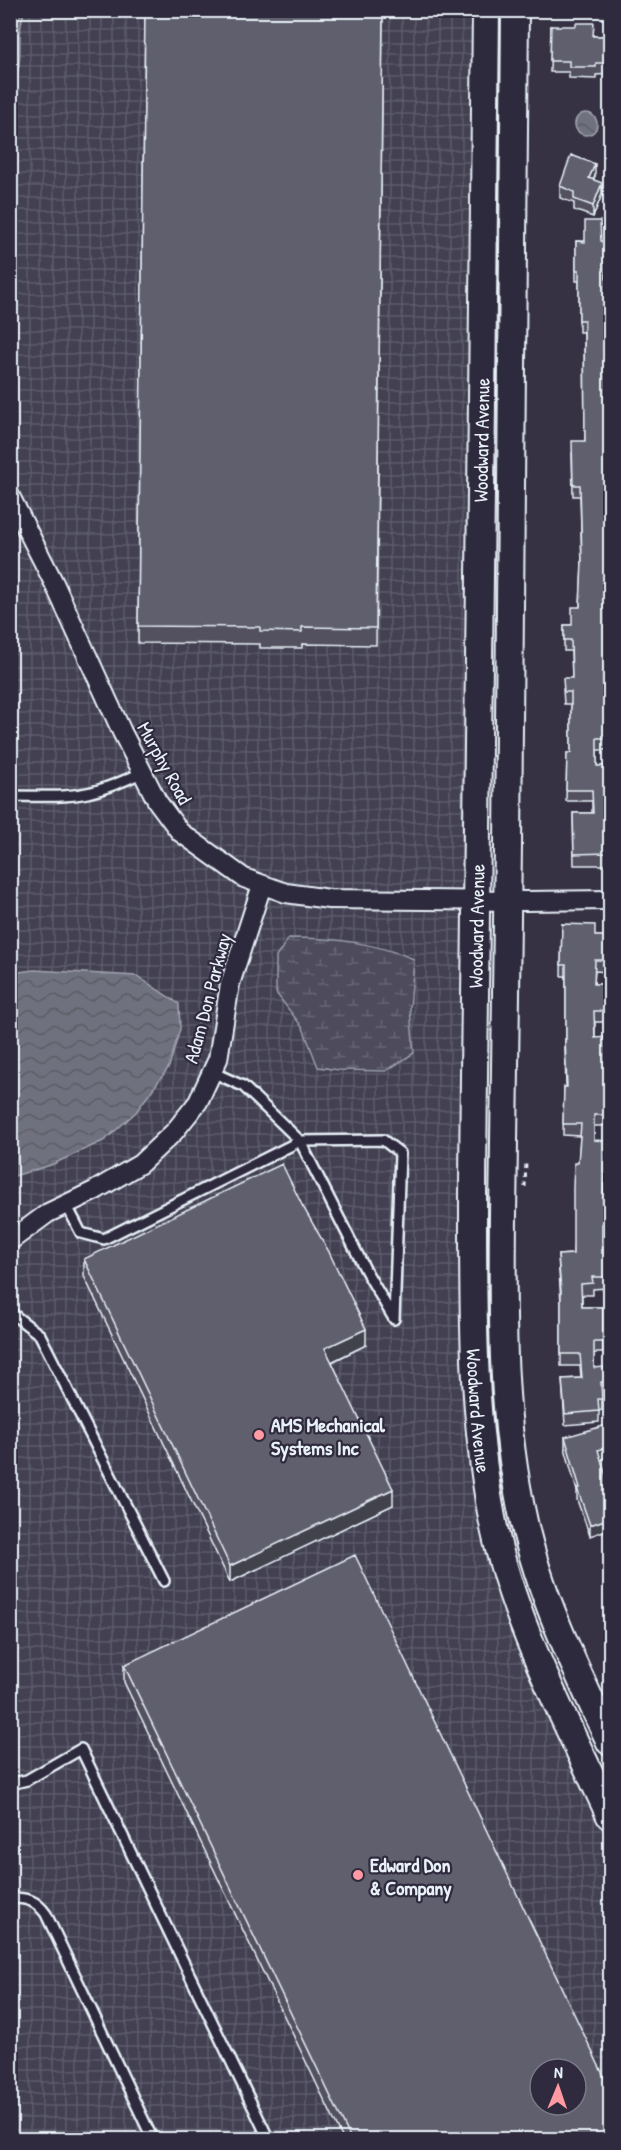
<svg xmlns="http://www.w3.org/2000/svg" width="621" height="2150" font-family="'Patrick Hand',sans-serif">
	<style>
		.industrial { fill: url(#industrial-grid); fill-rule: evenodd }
		.wetland { fill: url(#wetland-marsh); stroke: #9a9eaa; stroke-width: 1.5 }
		.water { fill: url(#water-waves); stroke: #a0a4af; stroke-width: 1.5 }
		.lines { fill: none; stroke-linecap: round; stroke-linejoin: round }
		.lane-casing { stroke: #e8f1f8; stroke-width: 14 }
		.street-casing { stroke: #e8f1f8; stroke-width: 22 }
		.secondary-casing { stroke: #e8f1f8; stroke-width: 30 }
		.path { stroke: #e8f1f8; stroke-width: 3; stroke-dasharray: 4.5 4.5; stroke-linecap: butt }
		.lane { stroke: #2f2a3d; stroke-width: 9 }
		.street { stroke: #2f2a3d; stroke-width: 18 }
		.secondary { stroke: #2f2a3d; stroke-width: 26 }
		.wall { fill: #53515f; stroke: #e8f1f8; stroke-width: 1.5 }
		.shaded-wall { fill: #43424d; stroke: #e8f1f8; stroke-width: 1.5 }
		.building { fill: #605e6e; stroke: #e8f1f8; stroke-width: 1.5; fill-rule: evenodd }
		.poi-dot { fill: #ff9aa2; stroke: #2f2a3d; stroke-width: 2 }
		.labels { text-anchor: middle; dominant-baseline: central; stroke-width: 4.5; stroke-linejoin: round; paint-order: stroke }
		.street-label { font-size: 20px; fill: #e8f1f8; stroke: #2f2a3d }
		.poi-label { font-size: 20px; font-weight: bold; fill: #e8f1f8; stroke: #2f2a3d; text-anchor: start }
	</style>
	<defs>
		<pattern id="industrial-grid" width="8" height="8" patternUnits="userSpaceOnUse" patternTransform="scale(1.5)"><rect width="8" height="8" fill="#433f51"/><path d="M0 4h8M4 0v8" fill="none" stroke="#5e5b6b"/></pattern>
		<pattern id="wetland-marsh" width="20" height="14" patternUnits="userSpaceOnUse" patternTransform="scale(1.5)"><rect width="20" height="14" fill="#4d4b5c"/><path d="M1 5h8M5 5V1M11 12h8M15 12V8" fill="none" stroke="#676574"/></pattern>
		<pattern id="water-waves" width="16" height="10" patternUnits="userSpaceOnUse" patternTransform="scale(1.5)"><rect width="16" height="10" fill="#70717f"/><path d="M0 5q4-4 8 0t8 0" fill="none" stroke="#5b5c64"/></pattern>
	</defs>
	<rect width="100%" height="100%" fill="#363244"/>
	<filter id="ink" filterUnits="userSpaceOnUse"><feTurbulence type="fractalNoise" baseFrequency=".0167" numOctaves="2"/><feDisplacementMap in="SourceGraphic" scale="12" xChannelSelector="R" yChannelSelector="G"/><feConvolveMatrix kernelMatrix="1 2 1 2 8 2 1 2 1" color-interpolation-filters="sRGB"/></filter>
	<g filter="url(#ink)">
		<path class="industrial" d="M11 11H477L467 1428 587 1782 610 1835V2139L11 2140ZM540 2069H576V2105H540Z"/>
		<path class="wetland" d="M289 938C335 938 371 942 414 959L410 1009 414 1053 386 1071 339 1070 318 1067 303 1028 276 993V957Z"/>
		<path class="water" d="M11 10 25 11C14 34 27 65 11 86Z
			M575 124a11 11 0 1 1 22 0a11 11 0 1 1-22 0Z
			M34 970 137 976 179 1004 180 1029 169 1067 136 1112 105 1140 51 1165 11 1177V973Z"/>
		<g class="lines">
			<g class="lane-casing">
				<path id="lane" d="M10 796C36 796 62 798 87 793 106 789 124 781 141 773
					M66 1204 81 1233 104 1239 300 1141 366 1271 394 1319 400 1153 383 1140 300 1141 243 1086 212 1072
					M10 1312 40 1335 164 1581
					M10 1784 27 1780 81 1749 269 2140
					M10 1898C27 1898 36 1900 46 1914L153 2140"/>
			</g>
			<g class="street-casing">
				<path id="street" d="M10 496 54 583 122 732 157 801 180 832 244 878 286 893 329 899 526 901 610 900
					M10 1241 48 1213 94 1191 140 1164 174 1132 198 1102 218 1059 230 984 262 885"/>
			</g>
			<g class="secondary-casing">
				<g id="secondary">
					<path id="s1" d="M486 10C483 311 480 611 476 912 475 1013 473 1114 473 1215 473 1317 473 1418 492 1518 512 1622 566 1720 610 1816"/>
					<path d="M515 10C513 289 510 567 508 846 507 969 504 1092 503 1215 502 1319 501 1419 524 1522 541 1599 577 1671 610 1742"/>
				</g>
			</g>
			<path class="path" d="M525 1187 526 1161"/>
			<use href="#lane" class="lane"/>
			<use href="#street" class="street"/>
			<use href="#secondary" class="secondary"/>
		</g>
		<path class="wall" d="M145 10H383L376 645 302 644V648H260V644L138 643Z
			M551 26 594 36H610V74L596 75V79L569 78V72H550Z
			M610 138V161L605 152V141Z
			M595 176 593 180 602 194 593 217 574 210V203L560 198V186Z
			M576 241H601L606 279H610L609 334H610V479L608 480 609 519H605L607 596H610V686H604L605 713H610V750H597V766H610V852H608V865H574L573 813H592V801H566L567 753H571V704H564L563 689 572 678 571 651H564V625H572L580 607 582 566 580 496H573L572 453 585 441 584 332H579V281H576Z
			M562 924 595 936H610L609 972 595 971 594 984H610V1022H595V1038L610 1037V1077H609V1126H594V1140L607 1152 604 1202 610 1224V1236H602V1253L606 1277V1288L593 1289V1295H582V1307H603V1353H594V1368L605 1382V1393H602V1410L599 1411V1422L565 1425 562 1379 581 1378 580 1366H561V1303L558 1255 573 1254 580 1136 563 1135 564 1087H566L565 1051V1039H566V976H561Z
			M84 1259 366 1345 332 1362 393 1505 230 1582 84 1276Z
			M565 1437 601 1460 590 1536 577 1500V1491L565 1448Z
			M610 1547V1570L606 1560V1549Z
			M124 1665 610 2139H343L124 1682Z"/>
		<path class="shaded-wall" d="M595 164V176L589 189V178Z
			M602 183V194L593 217V206Z
			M607 1141V1152L603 1213V1202Z
			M366 1329V1345L325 1365V1348Z
			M610 1446V1457L598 1461V1450Z
			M393 1489V1505L230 1582V1566Z
			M610 1518V1529L590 1536V1525Z"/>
		<path class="building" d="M145 10H383L376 628 302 627V632L260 631V627L138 626Z
			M576 23H594L593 36H610V63H596V67H569V61H550L551 26H576Z
			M610 138V150L605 141Z
			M571 155 595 164 589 178 602 183 593 206 574 199V192L560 186Z
			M585 221H600L601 241 606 244V279H610L609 334H610V468H608L609 507 605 508 606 543H608L607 596H610V674L603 675 605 713H610V738H597V766H610V840H608V853L574 854 573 813H593L592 790H566L567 753H571V692H564L563 678H572L571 640H564V625H572V607H580L582 561 580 485H573L572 441H585L584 320H579V270H576V241L585 242Z
			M562 924 595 925V936H610L609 960H595L594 984H610V1011H594L595 1038 610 1037V1066H609V1115H594V1140L607 1141 603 1202H609L610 1224H602V1253H605L606 1277H592L593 1283 581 1284 582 1307H603V1342H594V1368L604 1367 605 1382H601L602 1399H598L599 1411 565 1414 562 1379 582 1378 580 1354H561V1291L558 1255 573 1254V1188L574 1163H578L581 1124H563L564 1087H567L565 1039H566V965H561Z
			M282 1164 302 1205 328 1250 366 1329 325 1348 393 1489 230 1566 84 1259Z
			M610 1424V1446L598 1450 607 1479 610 1477V1518L590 1525 577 1488H580L565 1437Z
			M610 1547V1559L606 1549Z
			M355 1555 610 2089V2139H351L124 1665ZM540 2069H576V2105H540Z"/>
	</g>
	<g class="poi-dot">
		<circle cx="259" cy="1435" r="6"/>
		<circle cx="358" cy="1875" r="6"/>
	</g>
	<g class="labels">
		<g class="street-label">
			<text transform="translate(481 440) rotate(-89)">Woodward Avenue</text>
			<text transform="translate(165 763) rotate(61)">Murphy Road</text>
			<text transform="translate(476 926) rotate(-89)">Woodward Avenue</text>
			<text transform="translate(207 998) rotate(-75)">Adam Don Parkway</text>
			<text stroke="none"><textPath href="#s1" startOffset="1401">Woodward Avenue</textPath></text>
		</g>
		<g class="poi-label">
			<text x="271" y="1424">AMS Mechanical<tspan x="271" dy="23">Systems Inc</tspan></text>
			<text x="370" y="1864">Edward Don<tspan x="370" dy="23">&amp; Company</tspan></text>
		</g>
	</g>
	<rect width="621" height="2150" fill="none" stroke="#2f2a3d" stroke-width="36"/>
	<rect x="18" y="18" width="585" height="2114" fill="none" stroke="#e8f1f8" stroke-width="2" filter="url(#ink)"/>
	<g transform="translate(558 2087) rotate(2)"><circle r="28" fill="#2f2a3d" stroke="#797a88" stroke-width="1.5"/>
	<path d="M0-4.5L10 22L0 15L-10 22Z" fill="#ff9aa2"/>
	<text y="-9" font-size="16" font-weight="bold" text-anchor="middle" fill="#e8f1f8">N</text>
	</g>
</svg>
